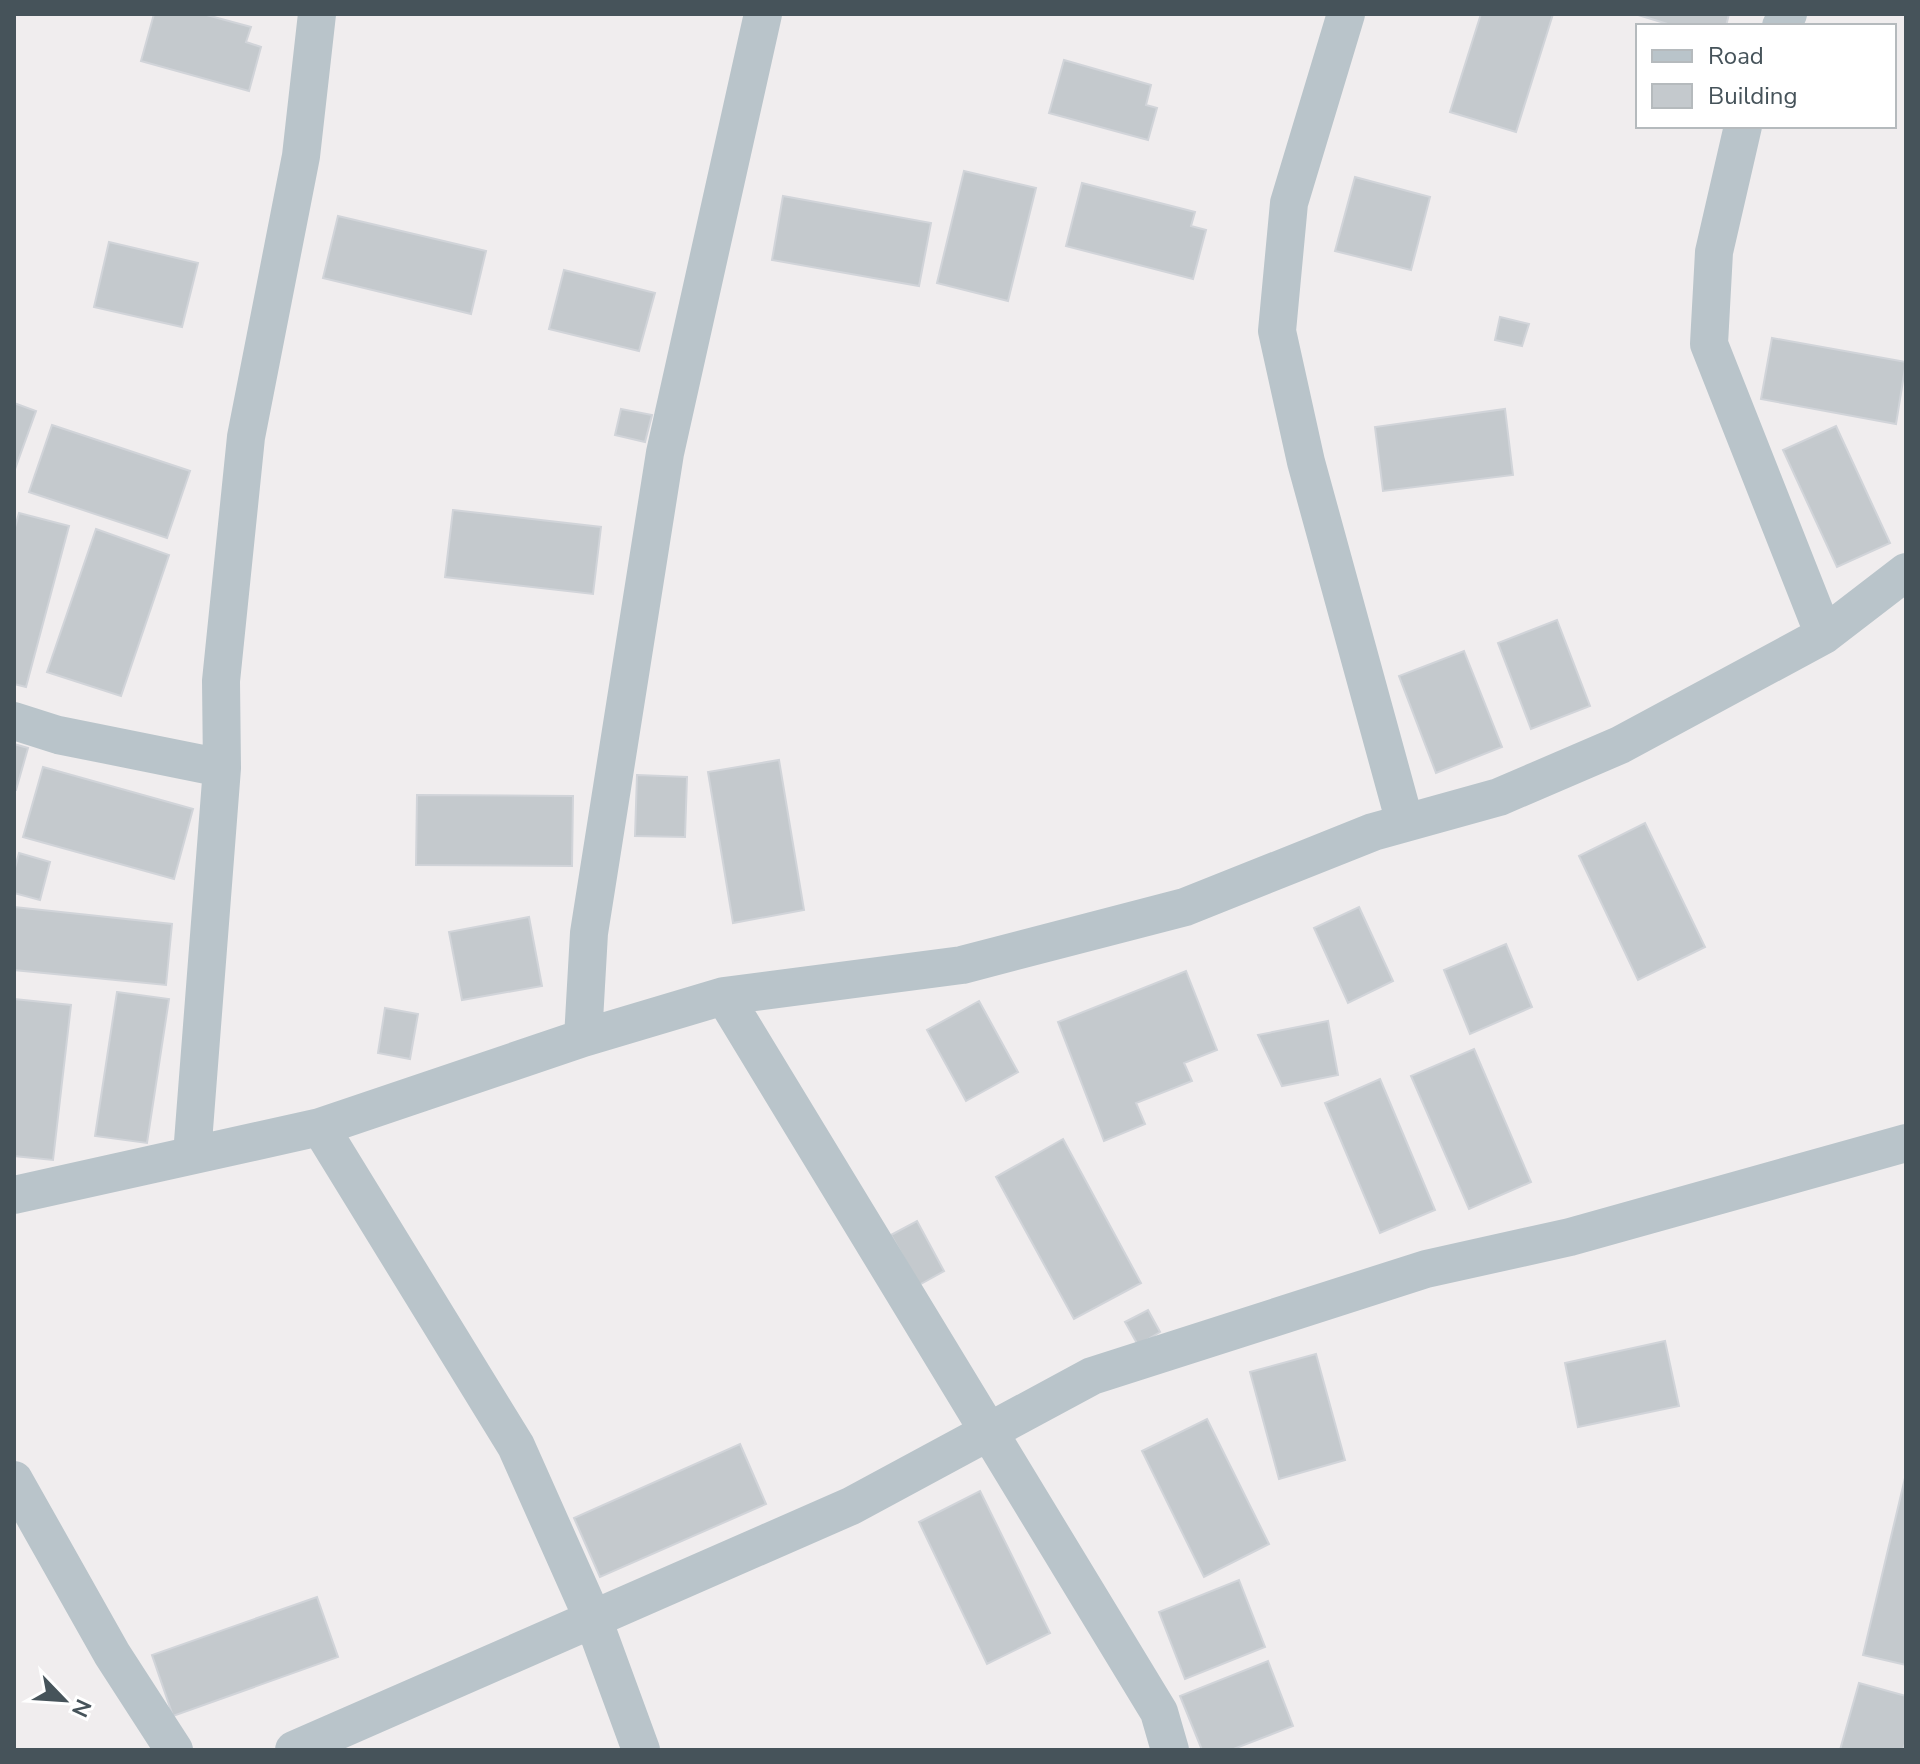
<svg xmlns="http://www.w3.org/2000/svg" width="1920" height="1764" font-family="'Nunito Sans',sans-serif">
	<style>
		.building { fill: #c4c9cd; stroke: #d1d4d9; stroke-width: 2 }
		.lines { fill: none; stroke-linecap: round; stroke-linejoin: round }
		.minor { stroke: #b9c4ca; stroke-width: 38 }
	</style>
	<rect width="100%" height="100%" fill="#f0edee"/>
	<path class="building" d="M154 14H203L251 27 246 42 261 47 249 91 141 61Z
		M1481 14H1553L1516 132 1450 112Z
		M1635 14H1729L1726 26H1674Z
		M1064 60 1151 85 1146 105 1157 108 1148 140 1049 113Z
		M964 171 1036 188 1008 301 937 283Z
		M1355 177 1430 197 1411 270 1335 251Z
		M1082 183 1195 212 1191 226 1206 230 1193 279 1066 246Z
		M783 196 931 223 919 286 772 260Z
		M338 216 486 251 471 314 323 278Z
		M109 242 198 263 182 327 94 307Z
		M564 270 655 293 639 351 549 329Z
		M1500 317 1529 324 1522 346 1495 340Z
		M1772 338 1906 362 1896 424 1761 399Z
		M14 403 36 411 14 472Z
		M621 409 652 415 645 442 615 435Z
		M1505 409 1513 475 1383 491 1375 427Z
		M52 425 190 471 167 538 29 492Z
		M1836 426 1890 543 1837 567 1783 450Z
		M453 510 601 527 593 594 445 577Z
		M19 513 69 526 26 687 14 684V531Z
		M96 529 169 555 121 696 47 672Z
		M1557 620 1590 706 1531 729 1498 643Z
		M1464 651 1502 747 1436 773 1399 676Z
		M14 744 28 748 16 790H14Z
		M779 760 804 910 733 923 708 772Z
		M43 767 193 809 174 879 23 837Z
		M637 775 687 777 685 837 635 836Z
		M417 795 573 796 572 866 416 865Z
		M1645 823 1705 947 1638 980 1579 856Z
		M19 853 50 862 40 900 14 893V872Z
		M14 907 172 924 166 985 14 970Z
		M1359 907 1393 981 1348 1003 1314 928Z
		M529 917 542 986 462 1000 449 932Z
		M1506 944 1532 1007 1470 1034 1444 970Z
		M1186 971 1217 1050 1184 1063 1192 1081 1136 1103 1145 1124 1104 1141 1058 1022Z
		M117 992 169 999 147 1143 95 1136Z
		M14 999 71 1005 53 1160 14 1156Z
		M979 1001 1018 1072 966 1101 927 1030Z
		M385 1008 418 1014 410 1059 378 1053Z
		M1328 1021 1338 1075 1282 1086 1258 1035Z
		M1474 1049 1531 1182 1469 1209 1411 1076Z
		M1380 1079 1435 1210 1380 1233 1325 1103Z
		M1063 1139 1141 1283 1074 1319 996 1177Z
		M917 1221 944 1271 919 1285 891 1235Z
		M1148 1310 1160 1332 1138 1345 1125 1322Z
		M1665 1341 1679 1406 1578 1427 1565 1363Z
		M1316 1354 1345 1460 1279 1479 1250 1372Z
		M1207 1419 1269 1544 1204 1577 1142 1451Z
		M740 1444 766 1504 600 1577 574 1518Z
		M1905 1478 1906 1479V1665L1863 1655Z
		M980 1491 1050 1633 987 1664 919 1522Z
		M1239 1580 1265 1647 1185 1679 1159 1612Z
		M317 1597 338 1657 173 1716 152 1655Z
		M1268 1661 1293 1726 1231 1750H1202L1180 1696Z
		M1859 1683 1906 1696V1740L1903 1750H1840Z"/>
	<g class="lines">
		<path class="minor" d="M1346 14 1289 203 1277 331 1306 462 1405 823
			M1781 26 1788 14
			M1743 126 1714 252 1709 344 1824 635
			M14 721 58 735 222 768
			M724 996 1159 1712 1170 1750
			M583 1038 589 933 665 453 763 14
			M320 1127 516 1446 593 1619 641 1750
			M192 1155 222 768 221 681 246 437 301 156 317 14
			M14 1195 320 1127 583 1038 724 996 962 965 1185 907 1373 832 1499 797 1620 745 1824 635 1906 572
			M14 1480 112 1654 174 1750
			M294 1750 851 1506 1092 1376 1426 1269 1570 1237 1906 1143"/>
	</g>
	<rect width="1920" height="1764" fill="none" stroke="#46535a" stroke-width="32"/>
	<rect x="1636" y="24" width="260" height="104" fill="#ffffff" stroke="#b5babd" stroke-width="2"/>
	<rect x="1652" y="50" width="40" height="12" fill="#b9c4ca" stroke="#b5babd" stroke-width="2"/>
	<text x="1708" y="64" font-size="24" fill="#46535a">Road</text>
	<rect x="1652" y="84" width="40" height="24" fill="#c4c9cd" stroke="#b5babd" stroke-width="2"/>
	<text x="1708" y="104" font-size="24" fill="#46535a">Building</text>
	<g transform="translate(64 1700) rotate(115)" stroke="#ffffff" stroke-width="6" paint-order="stroke">
	<path d="M0-6L14 30L0 20L-14 30Z" fill="#46535a"/>
	<text y="-12" font-size="22" font-weight="bold" text-anchor="middle" fill="#46535a">N</text>
	</g>
</svg>
